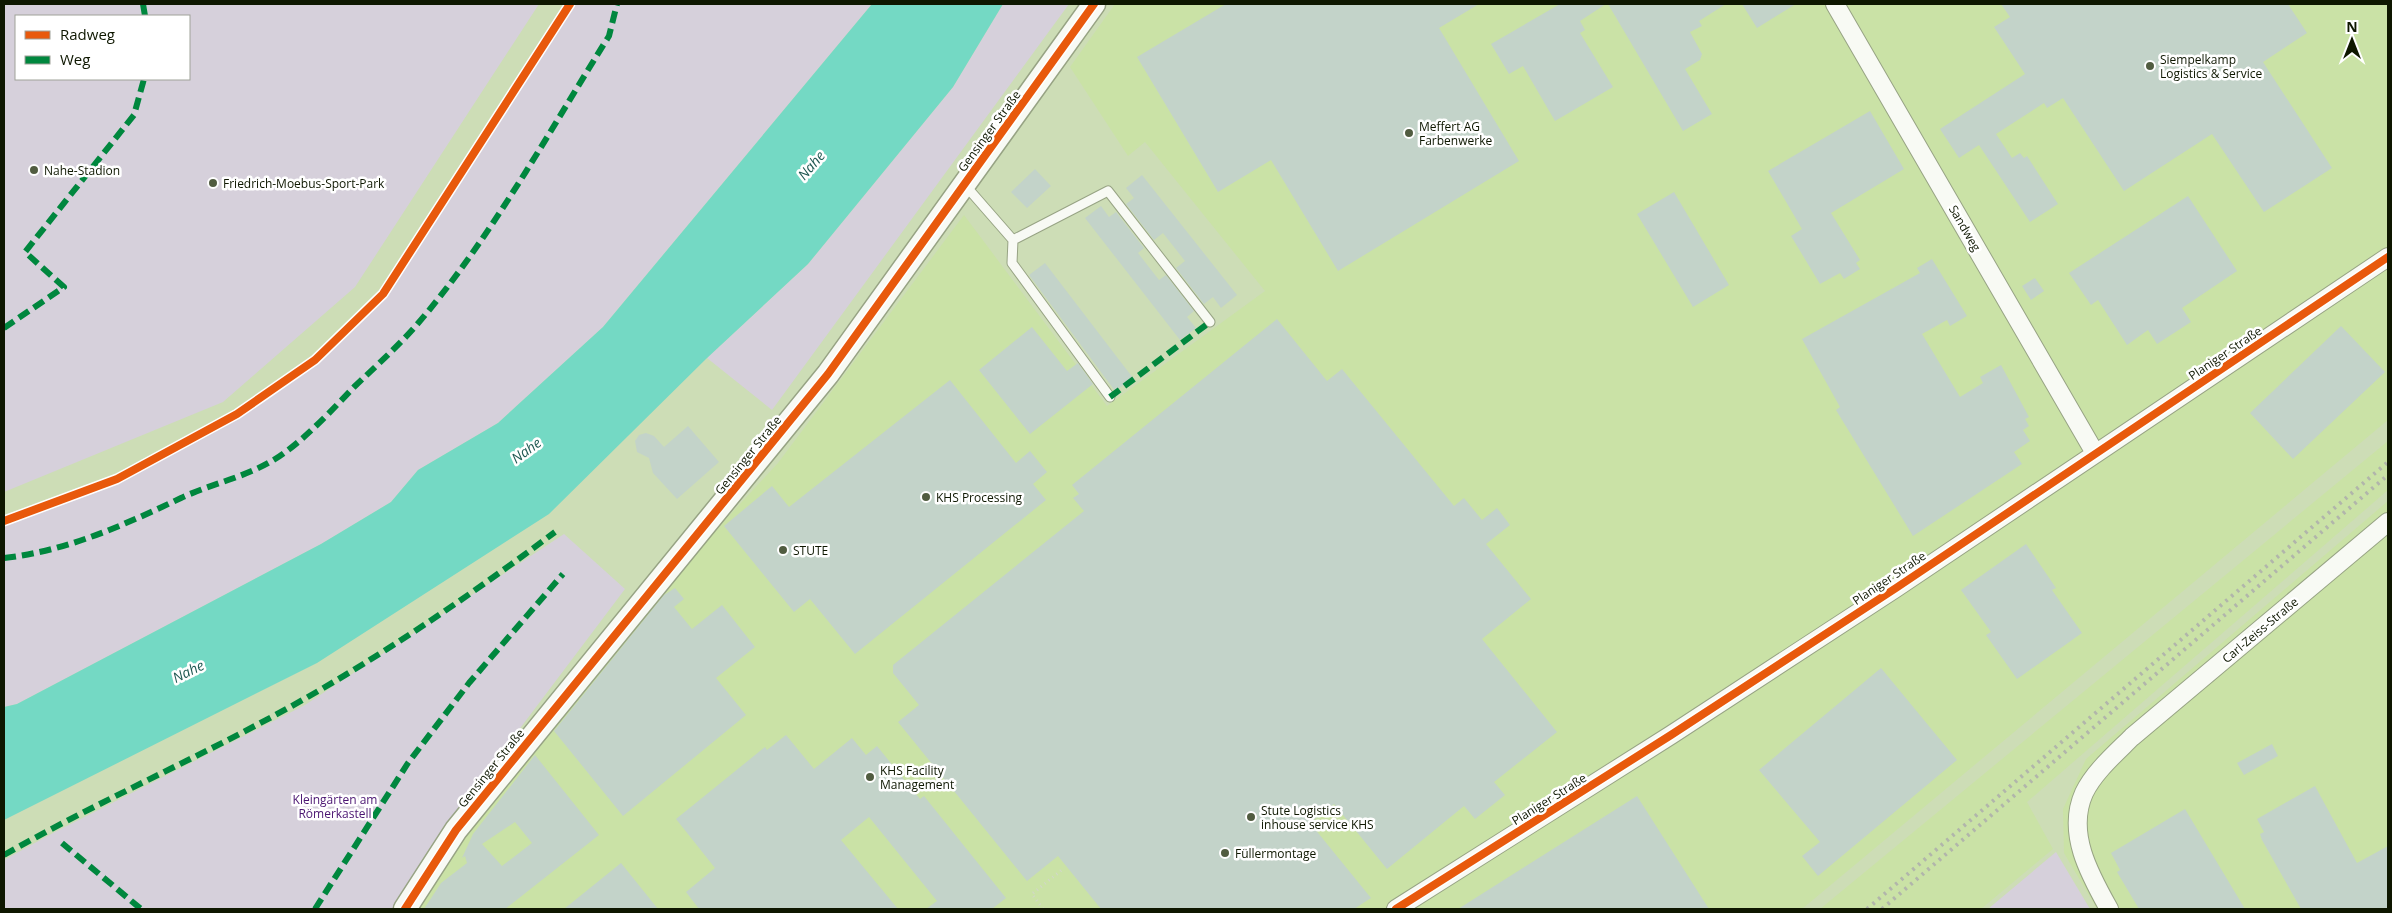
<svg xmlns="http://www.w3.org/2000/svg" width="2392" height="913" font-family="'Open Sans',sans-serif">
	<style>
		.built { fill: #cae2a6 }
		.green { fill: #d6d0db; fill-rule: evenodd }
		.water { fill: #74d9c4 }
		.building { fill: #c3d3c9; fill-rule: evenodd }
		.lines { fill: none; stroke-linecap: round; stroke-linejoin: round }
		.service-casing { stroke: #97a384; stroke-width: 11 }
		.minor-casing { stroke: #97a384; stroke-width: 20 }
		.tertiary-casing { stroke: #97a384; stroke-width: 25 }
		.path { stroke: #d2d7ca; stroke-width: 3; stroke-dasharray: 1 4; stroke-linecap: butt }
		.service { stroke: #f8faf4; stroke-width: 9 }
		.minor { stroke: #f8faf4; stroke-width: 18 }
		.tertiary { stroke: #f8faf4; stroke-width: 22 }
		.rail { stroke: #b1b5ab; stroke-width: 4; stroke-dasharray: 2.5 5; stroke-linecap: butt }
		.quiet { stroke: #00873e; stroke-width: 6; stroke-dasharray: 12 6; stroke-linecap: butt }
		.cycleway-casing { stroke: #fff; stroke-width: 11 }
		.cycleway { stroke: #e8590c; stroke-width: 8 }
		.poi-dot { fill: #515c40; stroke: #fff; stroke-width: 2 }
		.labels { text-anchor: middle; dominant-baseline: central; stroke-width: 5; stroke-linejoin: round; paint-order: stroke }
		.poi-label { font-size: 12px; fill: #0e1700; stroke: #fff; text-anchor: start }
		.street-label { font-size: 12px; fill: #0e1700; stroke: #fff }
		.park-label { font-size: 12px; fill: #4a1471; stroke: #fff }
		.water-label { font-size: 14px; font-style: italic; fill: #1f5852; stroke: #fff }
	</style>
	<rect width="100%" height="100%" fill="#cdddb6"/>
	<path class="built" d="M1115 4H2388V420L1802 909H419L468 831 675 574 778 463 964 215 1107 406 1265 291 1145 142 1128 156 1070 67Z
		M2388 441V490L2027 802 2053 849 1981 909H1820Z
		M2388 501V909H2097L2064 853 2063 809 2086 759Z"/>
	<path class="green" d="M4 4H539L355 287 223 402 4 492ZM189 16V79H16V16Z
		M570 4H872L603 327 498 423 418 470 391 502 321 544 17 704 4 707V521L117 479 237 414 315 360 383 294Z
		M1003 4H1069L772 410 707 358 808 264 953 87Z
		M564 534 625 589 429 849 392 909H4V860L53 833 305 705Z
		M2056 852 2090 909H1988Z"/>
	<path class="water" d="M872 4H1003L953 87 808 264 707 358 549 514 317 663 4 820V707L17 704 321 544 391 502 418 470 498 423 603 327Z"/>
	<path class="building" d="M1226 4H1479L1439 28 1519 161 1338 271 1271 160 1218 192 1137 57Z
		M1560 4H1606L1580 21 1585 30 1580 33 1613 87 1555 121 1523 66 1509 74 1491 44Z
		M1608 4H1726L1699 21 1702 26 1690 32 1702 54 1700 60 1685 69 1712 114 1683 131Z
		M1742 4H1796L1757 28Z
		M2001 4H2288L2307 33 2263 62 2332 168 2264 212 2212 134 2124 191 2063 98 2047 108 2044 103 1996 134 2012 158 2020 153 2024 158 2027 156 2058 204 2030 222 1979 145 1959 158 1940 129 2025 74 1994 27 2010 17Z
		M1870 111 1904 169 1831 213 1860 260 1856 263 1860 269 1844 279 1840 273 1820 284 1791 236 1802 229 1768 171Z
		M1035 169 1051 186 1027 208 1011 192Z
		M1142 175 1237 295 1221 308 1213 297 1204 304 1176 268 1185 261 1163 233 1154 240 1126 204 1134 198 1126 188Z
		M1674 192 1729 285 1693 307 1637 214Z
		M2188 196 2237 271 2182 308 2191 322 2157 344 2148 330 2127 345 2098 300 2091 305 2069 273Z
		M1101 206 1109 217 1116 212 1144 248 1138 253 1159 280 1166 275 1194 311 1187 317 1196 328 1180 340 1085 218Z
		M1932 259 1967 316 1950 326 1947 320 1922 334 1960 397 1983 383 1980 377 2001 365 2029 417 2025 419 2029 426 2023 430 2030 441 2014 452 2022 464 1913 536 1836 410 1840 407 1802 339 1920 273 1917 268Z
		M1045 263 1133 378 1115 391 1029 275Z
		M2035 278 2044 291 2031 300 2022 286Z
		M1277 319 1327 381 1342 369 1454 506 1464 498 1482 520 1497 508 1510 525 1486 544 1531 599 1482 639 1557 732 1494 782 1505 795 1475 819 1464 806 1387 869 1334 804 1310 823 1371 898 1354 909H1101L1058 856 1027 881 898 722 919 705 893 673V665L1084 511 1073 498 1079 494 1072 485Z
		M2341 326 2385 372 2293 459 2250 413Z
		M1032 327 1067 371 1078 363 1093 384 1030 434 979 370Z
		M950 380 1016 463 1030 451 1047 472 1033 484 1046 500 855 654 810 599 794 612 724 526 772 486 789 507Z
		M688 426 719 462 677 499 653 473 649 458 637 452 635 441 639 435 646 433 654 436 664 447Z
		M2026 544 2056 588 2052 590 2082 633 2017 679 1986 635 1991 632 1961 590Z
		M675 588 684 599 674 607 692 629 722 605 755 647 716 678 746 715 623 816 554 731 664 595Z
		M1881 668 1957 760 1818 876 1802 856 1820 842 1759 770Z
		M786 735 814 769 852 738 866 755 877 746 920 799 924 796 1006 898 992 909H926L937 901 869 817 841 840 898 909H699L686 892 715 868 676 819 765 747 767 750Z
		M2272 744 2278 756 2244 775 2237 763Z
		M535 755 599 835 505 909H424L441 883 467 863 465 856 462 858 473 834ZM515 822 532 843 502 866 482 844Z
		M2315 786 2357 863 2388 846V909H2301L2262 840 2260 834 2264 832 2257 819Z
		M1637 796 1709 909H1458Z
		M2185 809 2245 909H2139L2117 872 2120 870 2111 853Z
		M621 863 658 909H564Z"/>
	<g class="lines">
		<g class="service-casing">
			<path id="service" d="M965 185 1013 240 1012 263 1110 397
				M1013 240 1108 191 1210 322"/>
		</g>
		<g class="minor-casing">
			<path id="minor" d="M1835 4 2095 453
				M1396 909 1671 735 1896 588 2388 257
				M2109 909C2090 875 2066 833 2084 793 2094 772 2116 753 2132 737L2388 522"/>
		</g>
		<g class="tertiary-casing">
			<path id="tertiary" d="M405 909 456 830 828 374 1094 4"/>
		</g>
		<path class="path" d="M1043 909 1032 894 1063 869"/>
		<use href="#service" class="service"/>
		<use href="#minor" class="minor"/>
		<use href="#tertiary" class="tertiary"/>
		<path class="rail" d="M1867 909 2388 462
			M1882 909 2388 475"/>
		<path class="quiet" d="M143 4 145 16
			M4 328 64 287 25 252 134 115 144 79
			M1110 397 1210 322
			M4 558C67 551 124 525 181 498 215 482 253 476 284 453 308 436 333 409 354 387 374 368 395 349 414 328 489 242 548 133 609 36L617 4
			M62 843 141 909
			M4 855C97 802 196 759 290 707 382 656 471 595 555 532
			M315 909 408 763 469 683 563 574"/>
		<g class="cycleway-casing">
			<path id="cycleway" d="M4 521 117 479 237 414 315 360 383 294 570 4
				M405 909 456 830 828 374 1094 4
				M1396 909 1671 735 1896 588 2388 257"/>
		</g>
		<use href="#cycleway" class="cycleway"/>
	</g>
	<g class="poi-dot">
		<circle cx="2150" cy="66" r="5"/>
		<circle cx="1409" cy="133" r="5"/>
		<circle cx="34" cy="170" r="5"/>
		<circle cx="213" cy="183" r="5"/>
		<circle cx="926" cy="497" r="5"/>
		<circle cx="783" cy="550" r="5"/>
		<circle cx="870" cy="777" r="5"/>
		<circle cx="1251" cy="817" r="5"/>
		<circle cx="1225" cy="853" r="5"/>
	</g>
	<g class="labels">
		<g class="poi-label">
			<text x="2160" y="59">Siempelkamp<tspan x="2160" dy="14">Logistics &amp; Service</tspan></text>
			<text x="1419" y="126">Meffert AG<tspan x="1419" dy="14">Farbenwerke</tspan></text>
			<text x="44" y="170">Nahe-Stadion</text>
			<text x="223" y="183">Friedrich-Moebus-Sport-Park</text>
			<text x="936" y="497">KHS Processing</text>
			<text x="793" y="550">STUTE</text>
			<text x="880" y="770">KHS Facility<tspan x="880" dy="14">Management</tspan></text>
			<text x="1261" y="810">Stute Logistics<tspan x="1261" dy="14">inhouse service KHS</tspan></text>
			<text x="1235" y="853">Füllermontage</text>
		</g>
		<g class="street-label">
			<text transform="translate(989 131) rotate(-54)">Gensinger Straße</text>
			<text transform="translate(1965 228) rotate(60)">Sandweg</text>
			<text transform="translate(2225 353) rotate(-34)">Planiger Straße</text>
			<text transform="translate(748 455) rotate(-51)">Gensinger Straße</text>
			<text transform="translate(1889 578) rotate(-34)">Planiger Straße</text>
			<text transform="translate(2260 630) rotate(-40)">Carl-Zeiss-Straße</text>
			<text transform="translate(491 768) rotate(-51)">Gensinger Straße</text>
			<text transform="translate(1549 799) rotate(-32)">Planiger Straße</text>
		</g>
		<g class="park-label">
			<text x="335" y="799">Kleingärten am<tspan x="335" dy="14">Römerkastell</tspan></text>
		</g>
		<g class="water-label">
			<text transform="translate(811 165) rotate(-49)">Nahe</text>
			<text transform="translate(526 450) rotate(-36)">Nahe</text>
			<text transform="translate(188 671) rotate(-26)">Nahe</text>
		</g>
	</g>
	<rect width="2392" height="913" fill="none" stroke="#0e1700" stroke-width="10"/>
	<rect x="15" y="15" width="175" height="65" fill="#ffffff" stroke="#9fa299"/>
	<rect x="25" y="31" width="25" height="8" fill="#e8590c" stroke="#9fa299"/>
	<text x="60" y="40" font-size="15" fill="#0e1700">Radweg</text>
	<rect x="25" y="56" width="25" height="8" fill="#00873e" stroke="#9fa299"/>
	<text x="60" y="65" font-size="15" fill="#0e1700">Weg</text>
	<g transform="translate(2352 40)" stroke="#ffffff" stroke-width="4" paint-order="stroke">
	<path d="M0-4L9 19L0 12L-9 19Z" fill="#0e1700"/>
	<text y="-8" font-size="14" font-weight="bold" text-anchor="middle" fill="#0e1700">N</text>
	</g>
</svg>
